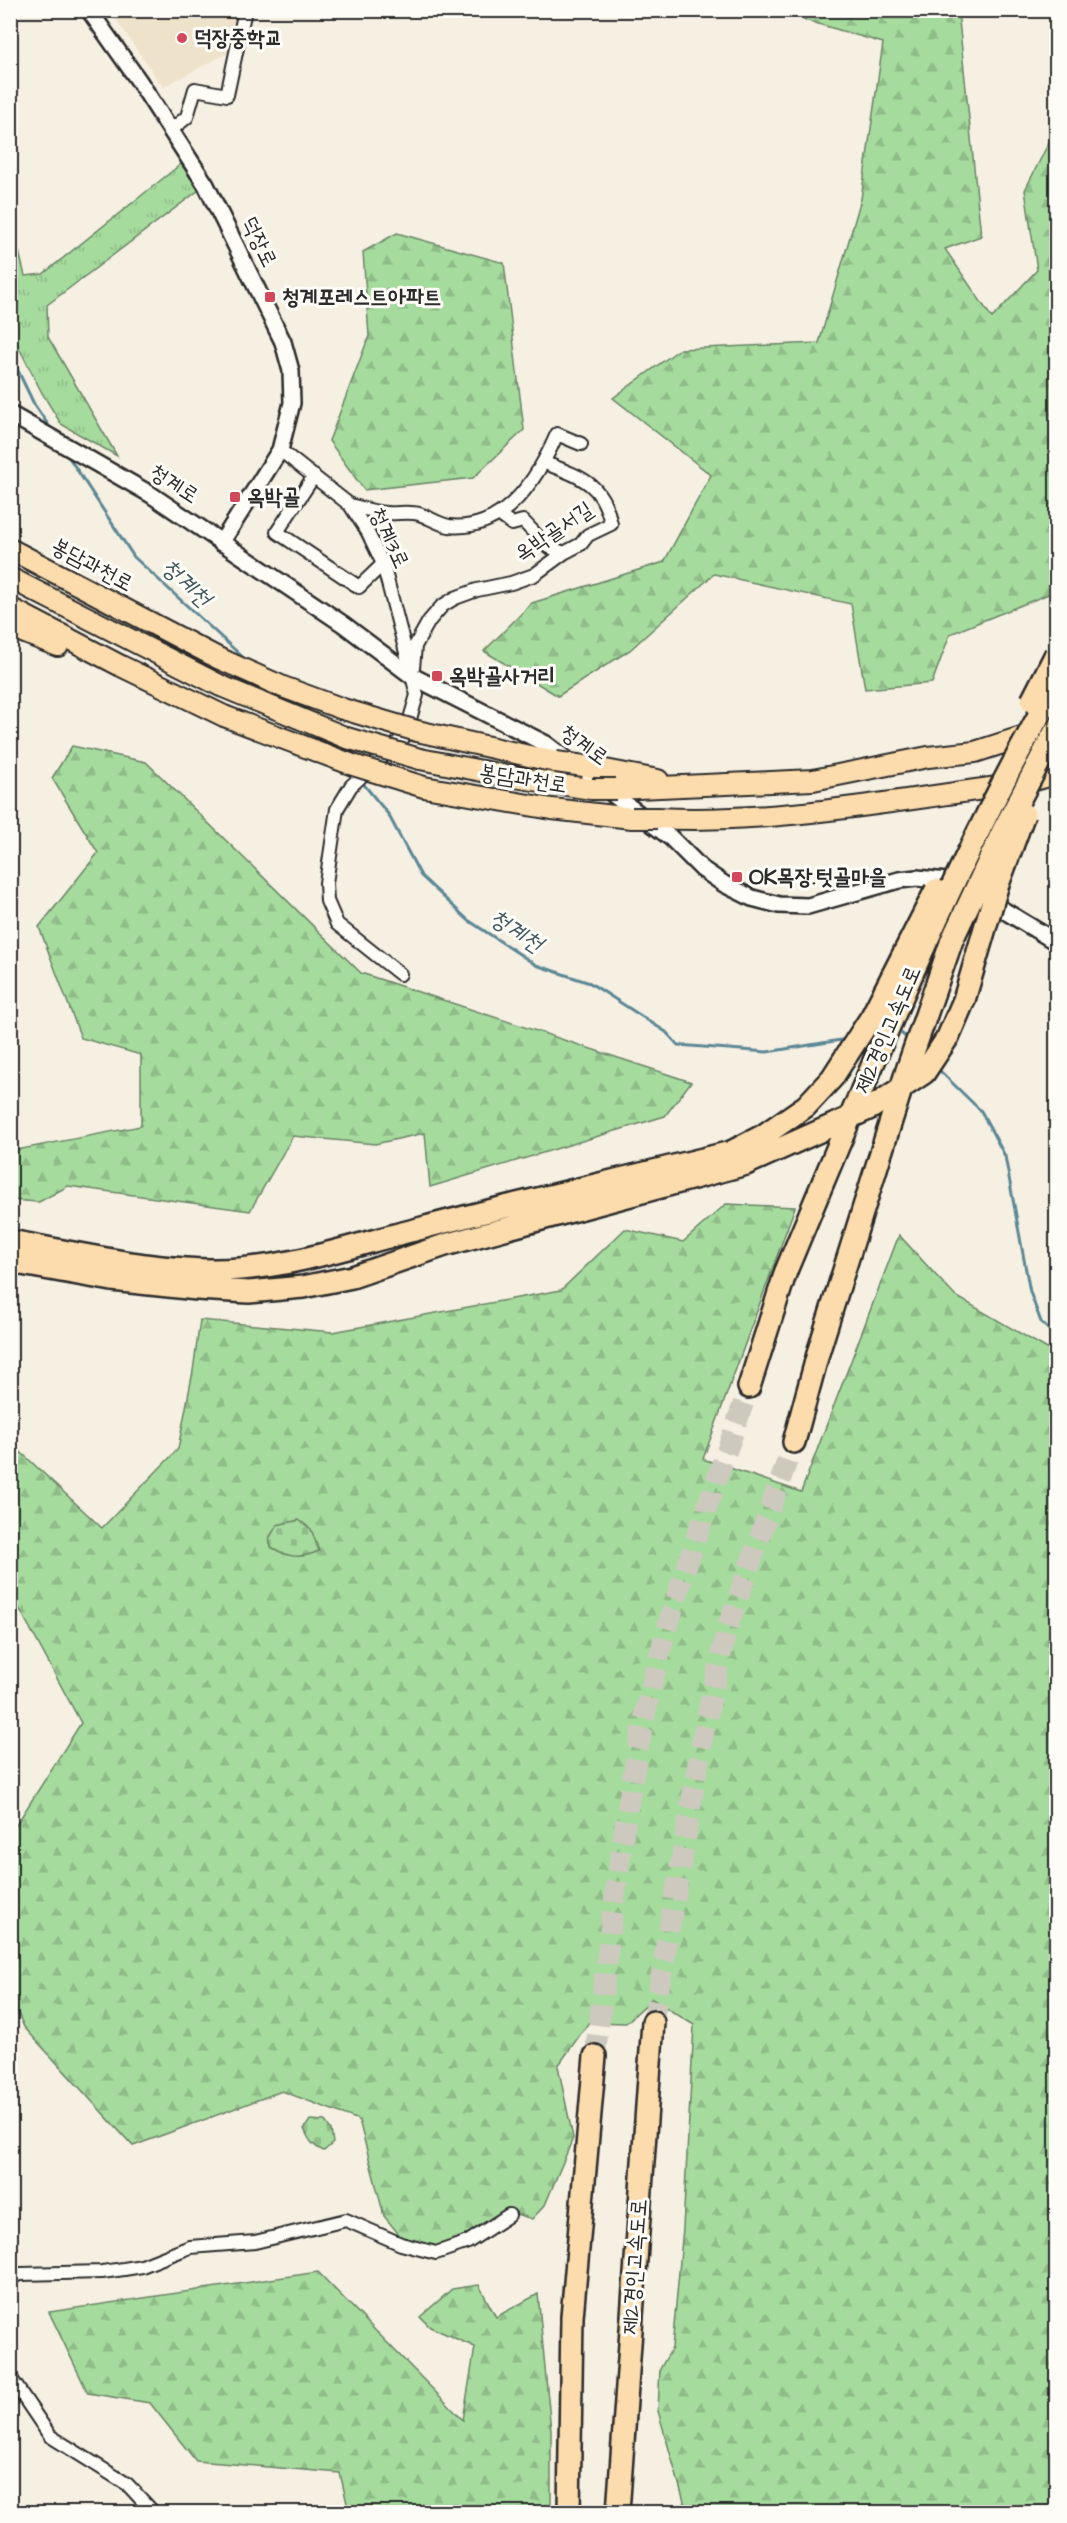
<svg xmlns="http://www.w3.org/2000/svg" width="1067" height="2523" font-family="'Architects Daughter','Poor Story',sans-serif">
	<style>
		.built { fill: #eee2ca }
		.grass { fill: url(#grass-tufts); stroke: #688364; stroke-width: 1.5 }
		.forest { fill: url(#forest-firs); stroke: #688364; stroke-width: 1.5 }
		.cemetery { fill: url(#cemetery-stones); stroke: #688364; stroke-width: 1.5 }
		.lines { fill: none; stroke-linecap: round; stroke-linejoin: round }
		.stream { stroke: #5b8795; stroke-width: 3 }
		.motorway-tunnel { stroke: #cdc9be; stroke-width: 21; stroke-dasharray: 21 10; stroke-linecap: butt }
		.minor-casing { stroke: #2b2b2b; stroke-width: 16 }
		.tertiary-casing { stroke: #2b2b2b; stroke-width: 20 }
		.trunk-casing { stroke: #2b2b2b; stroke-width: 24 }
		.motorway-casing { stroke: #2b2b2b; stroke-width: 26 }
		.minor { stroke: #fdfcf7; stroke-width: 12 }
		.tertiary { stroke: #fdfcf7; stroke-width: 15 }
		.trunk { stroke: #fcdcac; stroke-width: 20 }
		.motorway { stroke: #fcdcac; stroke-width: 21 }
		.trunk-bridge-casing { stroke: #2b2b2b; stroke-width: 24; stroke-linecap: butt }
		.motorway-bridge-casing { stroke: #2b2b2b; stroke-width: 26; stroke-linecap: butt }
		.trunk-bridge { stroke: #fcdcac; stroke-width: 20 }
		.motorway-bridge { stroke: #fcdcac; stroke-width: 21 }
		.poi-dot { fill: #d1495b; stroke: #fdfcf7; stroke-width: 2 }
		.labels { text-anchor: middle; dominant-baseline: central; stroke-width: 6; stroke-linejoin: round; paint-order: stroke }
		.poi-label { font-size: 22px; font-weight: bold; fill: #2b2b2b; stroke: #fdfcf7; text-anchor: start }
		.street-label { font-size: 22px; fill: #2b2b2b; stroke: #fdfcf7 }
		.water-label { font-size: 24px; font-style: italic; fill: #435960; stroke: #fdfcf7 }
	</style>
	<defs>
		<pattern id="grass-tufts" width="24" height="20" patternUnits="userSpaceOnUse" patternTransform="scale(1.5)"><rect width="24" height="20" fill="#a6db9e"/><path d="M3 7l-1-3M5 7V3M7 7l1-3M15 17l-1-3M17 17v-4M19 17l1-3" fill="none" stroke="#8fbc88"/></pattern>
		<pattern id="forest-firs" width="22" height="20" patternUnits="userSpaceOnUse" patternTransform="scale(1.5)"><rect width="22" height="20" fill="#a6db9e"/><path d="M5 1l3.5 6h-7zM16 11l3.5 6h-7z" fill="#8fbc88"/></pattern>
		<pattern id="cemetery-stones" width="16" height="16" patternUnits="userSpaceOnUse" patternTransform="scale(1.5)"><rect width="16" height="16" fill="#a6db9e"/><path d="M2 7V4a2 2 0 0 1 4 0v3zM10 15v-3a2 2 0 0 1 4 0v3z" fill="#8fbc88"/></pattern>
	</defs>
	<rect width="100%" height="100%" fill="#f6f0e3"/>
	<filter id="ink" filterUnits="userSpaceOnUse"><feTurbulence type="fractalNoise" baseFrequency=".0167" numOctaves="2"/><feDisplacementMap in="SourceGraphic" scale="12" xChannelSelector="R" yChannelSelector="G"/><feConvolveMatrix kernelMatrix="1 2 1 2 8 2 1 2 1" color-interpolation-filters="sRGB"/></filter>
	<g filter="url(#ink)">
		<path class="built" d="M110 11H241L232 51 163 87Z"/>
		<path class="grass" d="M181 164 199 190 47 305 48 337 117 456 61 424 42 393 11 332V219L25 276 43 274Z"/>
		<path class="forest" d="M794 11H958L981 236 945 249 992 318 1037 270 1025 190 1056 128V591L950 634 932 683 865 689 851 604 714 574 630 650 558 696 484 651 532 603 664 562 711 475 613 398 680 349 819 343 861 199 883 43 805 20Z
			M397 233 504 263 524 430 473 478 364 490 329 441 369 336 363 252Z
			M72 746 146 762 361 973 691 1082 665 1116 430 1187 425 1133 375 1144 293 1136 250 1211 68 1186 39 1202 11 1200V1151L141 1126V1055L81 1038 39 927 98 853 52 778Z
			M726 1204 795 1207 703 1459 801 1492 899 1235 954 1295 1056 1354V2512H687L658 2411 660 2369 672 2348 683 2228 694 2025 652 1999 626 2023 589 2022 558 2066 573 2138 545 2205 532 2219 516 2214 473 2244 441 2253 401 2237 384 2216 359 2120 282 2091 133 2146 24 2027 11 1997V1833L81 1723 11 1593 10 1442 102 1528 178 1449 193 1371 200 1320 333 1332 561 1290 625 1229 683 1242Z
			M318 2272 463 2420 475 2347 430 2327 420 2317 452 2289 479 2285 496 2317 538 2294 551 2431V2512H349L340 2473 196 2461 150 2403 88 2393 49 2312Z"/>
		<path class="cemetery" d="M299 1520 311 1529 319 1551C300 1559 289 1558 271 1547L269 1539 277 1525Z
			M310 2120 325 2121 331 2130 333 2143 324 2151C312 2146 309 2140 304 2129Z"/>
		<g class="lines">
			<path class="stream" d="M10 354 34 404 51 429
				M66 453 134 557 247 661
				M285 696 297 708
				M324 738 333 749
				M361 781 388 814 421 876 468 920 536 965 590 983 666 1032 678 1045 767 1052 847 1039
				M895 1033H901L909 1040
				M937 1068 981 1111 1005 1156 1030 1292 1041 1322 1056 1337"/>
			<path class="motorway-tunnel" d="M653 2022 704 1730 727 1628 794 1442
				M595 2056C611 1930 623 1803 653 1680 678 1580 716 1484 749 1387"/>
			<g class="minor-casing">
				<path id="minor" d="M171 130 187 117 195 89 227 95 245 10
					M280 450 350 505 367 531 383 564 417 695 405 736 351 786 337 809 326 883 327 901 337 924 400 974
					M314 476 277 532 359 587 383 564
					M350 505C362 508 374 512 386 513 396 514 409 511 419 514 429 517 438 524 449 526 505 532 538 478 557 434L581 444
					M500 515 512 524 523 521 547 546 564 553
					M413 668 415 646 429 621 442 606 455 598 477 590 511 583 534 575 564 553 581 544 588 535 611 524C603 483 581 477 545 463
					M10 2277 21 2274 102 2272 124 2269 142 2266 190 2247 255 2242 346 2220 401 2244 436 2253 468 2242 509 2215
					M10 2377 50 2436 127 2484 153 2512"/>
			</g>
			<g class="tertiary-casing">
				<path id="tertiary" d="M89 10 139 81 206 185 283 342 291 371 292 403 280 450 221 543
					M10 414 150 494 343 624 412 676 546 744 671 838 702 869 724 884 752 898 779 905 808 906 899 880 917 878 957 882 1056 942"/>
			</g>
			<g class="trunk-casing">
				<path id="trunk" d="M10 549 218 658
					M10 578 221 686
					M10 608 121 666 224 716
					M10 627 58 646
					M417 731 556 762
					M420 759 508 776 592 789
					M584 766 658 780
					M424 787 552 809 632 818
					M616 789 813 780 928 757 975 752 1040 731
					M657 818C779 824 901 799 1021 784L1056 774"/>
			</g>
			<g class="motorway-casing">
				<path id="motorway" d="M10 1241C82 1254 168 1275 240 1269 303 1264 361 1243 422 1228 524 1201 628 1178 731 1152
					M10 1262 112 1280 197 1289 249 1292 303 1287 352 1277 445 1245 746 1164
					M749 1387 786 1271
					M794 1442 819 1350
					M569 2512 572 2317 595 2056
					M618 2512 653 2022"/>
			</g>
			<use href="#minor" class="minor"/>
			<use href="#tertiary" class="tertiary"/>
			<use href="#trunk" class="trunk"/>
			<use href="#motorway" class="motorway"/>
			<g class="trunk-bridge-casing">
				<path id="trunk-bridge" d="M218 658 283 687 343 709 417 731
					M221 686 347 738 420 759
					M224 716 353 765 424 787
					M556 762 584 766
					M592 789H616
					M632 818H657"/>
			</g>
			<g class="motorway-bridge-casing">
				<path id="motorway-bridge" d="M1032 701 1056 654
					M731 1152 764 1135 806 1106 832 1078 872 1016 936 890
					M746 1164 871 1108 924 1073 948 1037 964 1000 997 887 1024 814
					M786 1271C869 1073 949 872 1056 685
					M819 1350 907 1070 952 940 1003 831 1056 730"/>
			</g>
			<use href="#trunk-bridge" class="trunk-bridge"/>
			<use href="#motorway-bridge" class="motorway-bridge"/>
		</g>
	</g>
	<g class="poi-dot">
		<circle cx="182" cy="38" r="6"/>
		<rect x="264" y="291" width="12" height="12" rx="3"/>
		<rect x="229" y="491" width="12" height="12" rx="3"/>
		<rect x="431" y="670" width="12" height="12" rx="3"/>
		<rect x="731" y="871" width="12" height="12" rx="3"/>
	</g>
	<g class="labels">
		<g class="poi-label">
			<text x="194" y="38">덕장중학교</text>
			<text x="282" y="297">청계포레스트아파트</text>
			<text x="247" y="497">옥박골</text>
			<text x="449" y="676">옥박골사거리</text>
			<text x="749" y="877">OK목장.텃골마을</text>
		</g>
		<g class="street-label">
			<text transform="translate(259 242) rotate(64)">덕장로</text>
			<text transform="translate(174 484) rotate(33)">청계로</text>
			<text transform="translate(554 532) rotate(-34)">옥박골서길</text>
			<text transform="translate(389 538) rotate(65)">청계3로</text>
			<text transform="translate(92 565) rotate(28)">봉담과천로</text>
			<text transform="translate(584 745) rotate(36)">청계로</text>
			<text transform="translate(523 779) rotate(9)">봉담과천로</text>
			<text transform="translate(888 1030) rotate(-67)">제2경인고속도로</text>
			<text transform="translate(635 2267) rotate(-86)">제2경인고속도로</text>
		</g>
		<g class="water-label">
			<text transform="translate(186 583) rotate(43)">청계천</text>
			<text transform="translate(516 931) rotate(33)">청계천</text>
		</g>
	</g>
	<rect width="1067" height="2523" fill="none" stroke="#fdfcf7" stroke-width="36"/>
	<rect x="18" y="18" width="1031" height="2487" fill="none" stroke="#2b2b2b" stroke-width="2" filter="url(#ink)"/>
</svg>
